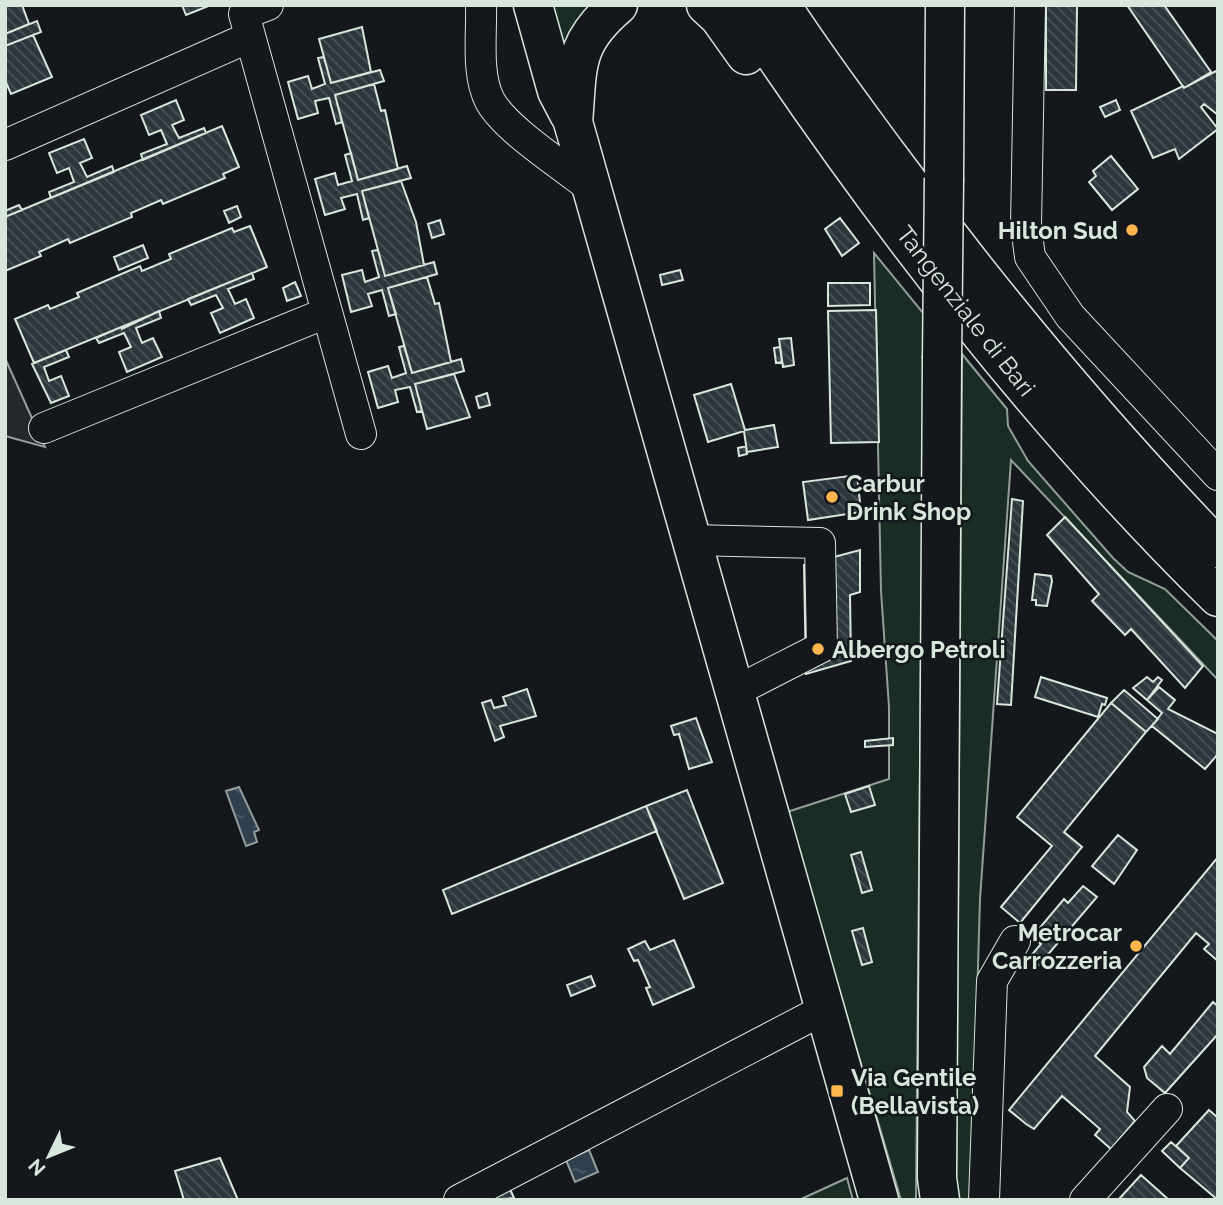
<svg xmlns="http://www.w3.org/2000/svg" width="1223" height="1205" font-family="Raleway,sans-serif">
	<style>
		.grass { fill: #1a2d24; stroke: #939e99; stroke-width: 2 }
		.parking { fill: #24282b; stroke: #939e99; stroke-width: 2 }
		.water { fill: url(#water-ripples); stroke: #939e99; stroke-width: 2 }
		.building { fill: url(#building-back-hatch); stroke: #d8e6dc; stroke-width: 2 }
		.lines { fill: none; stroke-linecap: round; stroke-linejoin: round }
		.minor-casing { stroke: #d8e6dc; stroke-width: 32 }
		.major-casing { stroke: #d8e6dc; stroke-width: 41 }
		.highway-casing { stroke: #d8e6dc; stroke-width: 41 }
		.minor { stroke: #14181c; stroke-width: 30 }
		.major { stroke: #14181c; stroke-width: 38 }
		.highway { stroke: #14181c; stroke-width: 38 }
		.major-bridge-casing { stroke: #d8e6dc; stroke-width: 41; stroke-linecap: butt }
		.major-bridge { stroke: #14181c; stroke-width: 38 }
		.poi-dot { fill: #ffb74d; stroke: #14181c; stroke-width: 2.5 }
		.labels { text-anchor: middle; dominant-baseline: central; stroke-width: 5; stroke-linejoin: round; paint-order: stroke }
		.poi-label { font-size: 24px; font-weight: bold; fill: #d8e6dc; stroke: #14181c; text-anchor: start }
		.street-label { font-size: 24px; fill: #d8e6dc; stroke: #14181c }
	</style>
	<defs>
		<pattern id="water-ripples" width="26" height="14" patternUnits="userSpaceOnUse" patternTransform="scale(1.75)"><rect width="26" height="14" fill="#2f3f4d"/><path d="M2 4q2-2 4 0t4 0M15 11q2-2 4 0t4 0" fill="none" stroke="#4c5b66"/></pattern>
		<pattern id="building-back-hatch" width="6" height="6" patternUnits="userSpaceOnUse" patternTransform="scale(1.75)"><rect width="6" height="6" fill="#2c363c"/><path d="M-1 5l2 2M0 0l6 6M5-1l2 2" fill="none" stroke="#4a5358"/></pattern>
	</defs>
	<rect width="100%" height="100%" fill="#14181c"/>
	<path class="grass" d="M550 5H597L563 49Z
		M874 253 924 314 916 1200H901L787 812 889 779V707L881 591Z
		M962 354 1007 409 1008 426 1028 461 1113 558 1128 572 1165 589 1218 641V680L1011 460 980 899 971 1200H956Z
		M847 1178 853 1200H799Z"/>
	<path class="parking" d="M5 358 44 445 45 447 5 436Z"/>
	<path class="water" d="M239 787 259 830 254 832 257 842 246 846 226 791Z
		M589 1150 598 1172 575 1182 566 1160Z"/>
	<path class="building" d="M5 5H22L29 24 5 34Z
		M182 5H211L186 15Z
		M1046 5H1077L1076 90H1046Z
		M1127 5H1164L1211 72 1184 88Z
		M37 21 41 32 5 46V34Z
		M362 27 371 72 331 83 319 39Z
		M33 35 52 77 11 94 5 80V46Z
		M324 57 331 83 380 70 384 81 335 95 342 122 336 124 329 98 315 101 318 113 298 119 288 82 308 76 312 89 325 84 318 58Z
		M1218 70V115L1204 104 1201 107 1218 129 1179 159 1175 149 1153 158 1131 111 1183 86 1184 88Z
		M374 84 381 111 385 110 398 169 358 180 335 95Z
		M176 100 184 120 172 125 179 138 204 128 206 133 143 160 141 154 167 144 161 130 149 135 141 115Z
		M1116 100 1120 110 1105 117 1100 107Z
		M222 126 239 167 223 174 225 178 163 204 161 200 131 213 132 217 70 243 68 239 39 252 41 256 5 271V217Z
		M84 139 92 158 80 163 87 177 112 166 114 172 51 198 49 192 74 182 69 168 57 173 49 153Z
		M351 153 358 180 407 166 411 178 362 191 369 218 363 220 357 194 341 198 345 209 325 215 315 179 335 173 338 185 352 181 345 155Z
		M1111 156 1138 189 1112 210 1089 182 1096 176 1093 171Z
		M401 181 416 222 424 265 385 276 362 191Z
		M19 205 22 210 5 217V211Z
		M237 206 241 217 229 223 224 211Z
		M840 218 859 243 842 256 825 229Z
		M440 220 444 234 432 238 428 224Z
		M250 226 267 267 34 363 15 319 48 305 50 309 79 297 77 293 140 266 142 271 171 259 169 254 232 228 234 232Z
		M143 245 148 258 119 270 114 257Z
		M378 250 385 276 434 262 437 274 388 288 396 314 389 316 382 290 368 294 372 306 351 312 342 275 362 270 365 282 379 277 372 251Z
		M680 270 683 280 662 285 660 275Z
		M252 273 254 279 228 289 235 304 246 299 254 318 220 333 211 313 223 308 216 295 191 305 188 299Z
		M427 277 435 304 439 303 451 362 412 373 388 288Z
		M295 282 301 296 287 301 283 288Z
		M828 283H870V305L828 306Z
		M876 310 879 442 831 443 828 311Z
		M159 311 161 318 136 328 142 343 153 338 162 357 127 372 119 352 131 347 124 333 99 343 96 338 121 327 122 329Z
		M791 338 794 365 783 367 779 339Z
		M404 346 412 373 461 359 464 371 415 384 422 411 417 412 410 387 395 390 398 402 378 408 368 372 388 366 392 378 406 373 399 347Z
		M780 347 782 362 776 363 774 348Z
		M66 350 69 357 44 367 49 381 61 376 69 396 51 403 32 364Z
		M454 374 470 417 427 429 415 384Z
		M731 384 745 430 774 425 778 447 747 452 744 431 708 442 694 395Z
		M487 393 490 405 479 408 476 397Z
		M746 446 747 454 739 456 738 448Z
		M857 475 861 512 808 520 803 482Z
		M1012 499 1023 501 1011 705 997 704Z
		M1065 517 1203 666 1185 688 1131 629 1125 635 1092 601 1099 594 1047 535Z
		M860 550V592L850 595 851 661 806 674 804 565Z
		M1035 574 1051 576 1052 581 1047 606 1036 605V600H1032Z
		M1041 677 1107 698 1105 705 1102 704 1098 717 1035 697Z
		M1147 677 1153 682 1158 677 1162 680 1147 700 1133 688Z
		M1159 687 1175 700 1168 709 1218 734V754L1205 769 1152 726 1162 713 1147 700Z
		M527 689 536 716 500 726 504 737 495 741 482 703 491 700 494 708 506 705 503 697Z
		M1124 690 1158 719 1146 732 1111 703Z
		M1111 703 1146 732 1064 832 1082 847 1020 923 1001 907 1052 846 1017 817Z
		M696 718 712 762 689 769 679 734 674 735 671 726Z
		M893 738V745L865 747V741Z
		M869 786 875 805 851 812 845 794Z
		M687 790 723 883 684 899 646 806Z
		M646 806 657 831 452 914 443 890Z
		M1118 835 1137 850 1114 884 1092 866Z
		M861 852 872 890 862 893 851 855Z
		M1218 857V961L1204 949 1209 944 1196 933 1095 1056 1130 1087 1127 1112 1135 1121 1111 1149 1095 1135 1100 1129 1062 1096 1034 1129 1026 1124 1009 1110Z
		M1083 886 1097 897 1039 965 1030 957 1041 944 1032 937 1064 899 1068 903Z
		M863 928 872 962 862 965 852 931Z
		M674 940 694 987 653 1005 646 988 650 987 638 960 634 961 628 949 645 941 650 950Z
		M591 976 595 986 571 996 567 985Z
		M1213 1002 1218 1006V1034L1165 1093 1147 1078 1144 1067 1162 1046 1170 1054Z
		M1209 1110 1218 1118V1200L1180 1168 1189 1158 1176 1146Z
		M1171 1142 1189 1158 1180 1168 1162 1151Z
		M220 1158 238 1200H184L175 1171Z
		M1141 1175 1169 1200H1118Z
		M510 1189 514 1198 493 1200 492 1198Z"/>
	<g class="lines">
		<g class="minor-casing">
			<path id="minor" d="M268 5 244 14 361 434
				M481 5C482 35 476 74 490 101 506 130 565 167 592 189
				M1030 5 1026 226 1030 257 1070 316 1218 475
				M5 145 250 37
				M44 428 326 313
				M691 540 820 543 822 647 734 692
				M459 1200 823 1010
				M984 1200 992 981 1015 941
				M1085 1200 1167 1109"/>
		</g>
		<g class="major-casing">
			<path id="major" d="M573 122 879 1200
				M944 178 945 5
				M940 1200 937 1178 942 359"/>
		</g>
		<g class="highway-casing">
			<path id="highway" d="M533 5 557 91 569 114
				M706 5 719 17 746 55
				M741 5C881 216 1037 419 1218 597
				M781 5C814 56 850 104 886 153 988 291 1098 424 1218 548
				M573 122C578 67 572 44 618 5"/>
		</g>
		<use href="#minor" class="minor"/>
		<use href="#major" class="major"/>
		<use href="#highway" class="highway"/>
		<g class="major-bridge-casing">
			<path id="major-bridge" d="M942 359 944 178"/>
		</g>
		<use href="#major-bridge" class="major-bridge"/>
	</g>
	<g class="poi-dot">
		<circle cx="1132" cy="230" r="7"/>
		<circle cx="832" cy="497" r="7"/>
		<circle cx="818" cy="649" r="7"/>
		<circle cx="1136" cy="946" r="7"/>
		<rect x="830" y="1084" width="14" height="14" rx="3.5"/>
	</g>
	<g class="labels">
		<g class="poi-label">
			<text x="1118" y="230" text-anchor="end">Hilton Sud</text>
			<text x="846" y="483">Carbur<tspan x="846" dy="28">Drink Shop</tspan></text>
			<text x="832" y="649">Albergo Petroli</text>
			<text x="1122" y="932" text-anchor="end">Metrocar<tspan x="1122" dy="28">Carrozzeria</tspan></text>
			<text x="851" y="1077">Via Gentile<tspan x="851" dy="28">(Bellavista)</tspan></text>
		</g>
		<g class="street-label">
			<text transform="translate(966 311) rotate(52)">Tangenziale di Bari</text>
		</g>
	</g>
	<rect width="1223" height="1205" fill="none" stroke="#d8e6dc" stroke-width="14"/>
	<g transform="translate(49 1156) rotate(227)" stroke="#14181c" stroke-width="5" paint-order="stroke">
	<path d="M0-5L12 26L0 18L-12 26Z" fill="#d8e6dc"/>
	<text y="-10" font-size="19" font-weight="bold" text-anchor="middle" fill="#d8e6dc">N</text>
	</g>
</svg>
